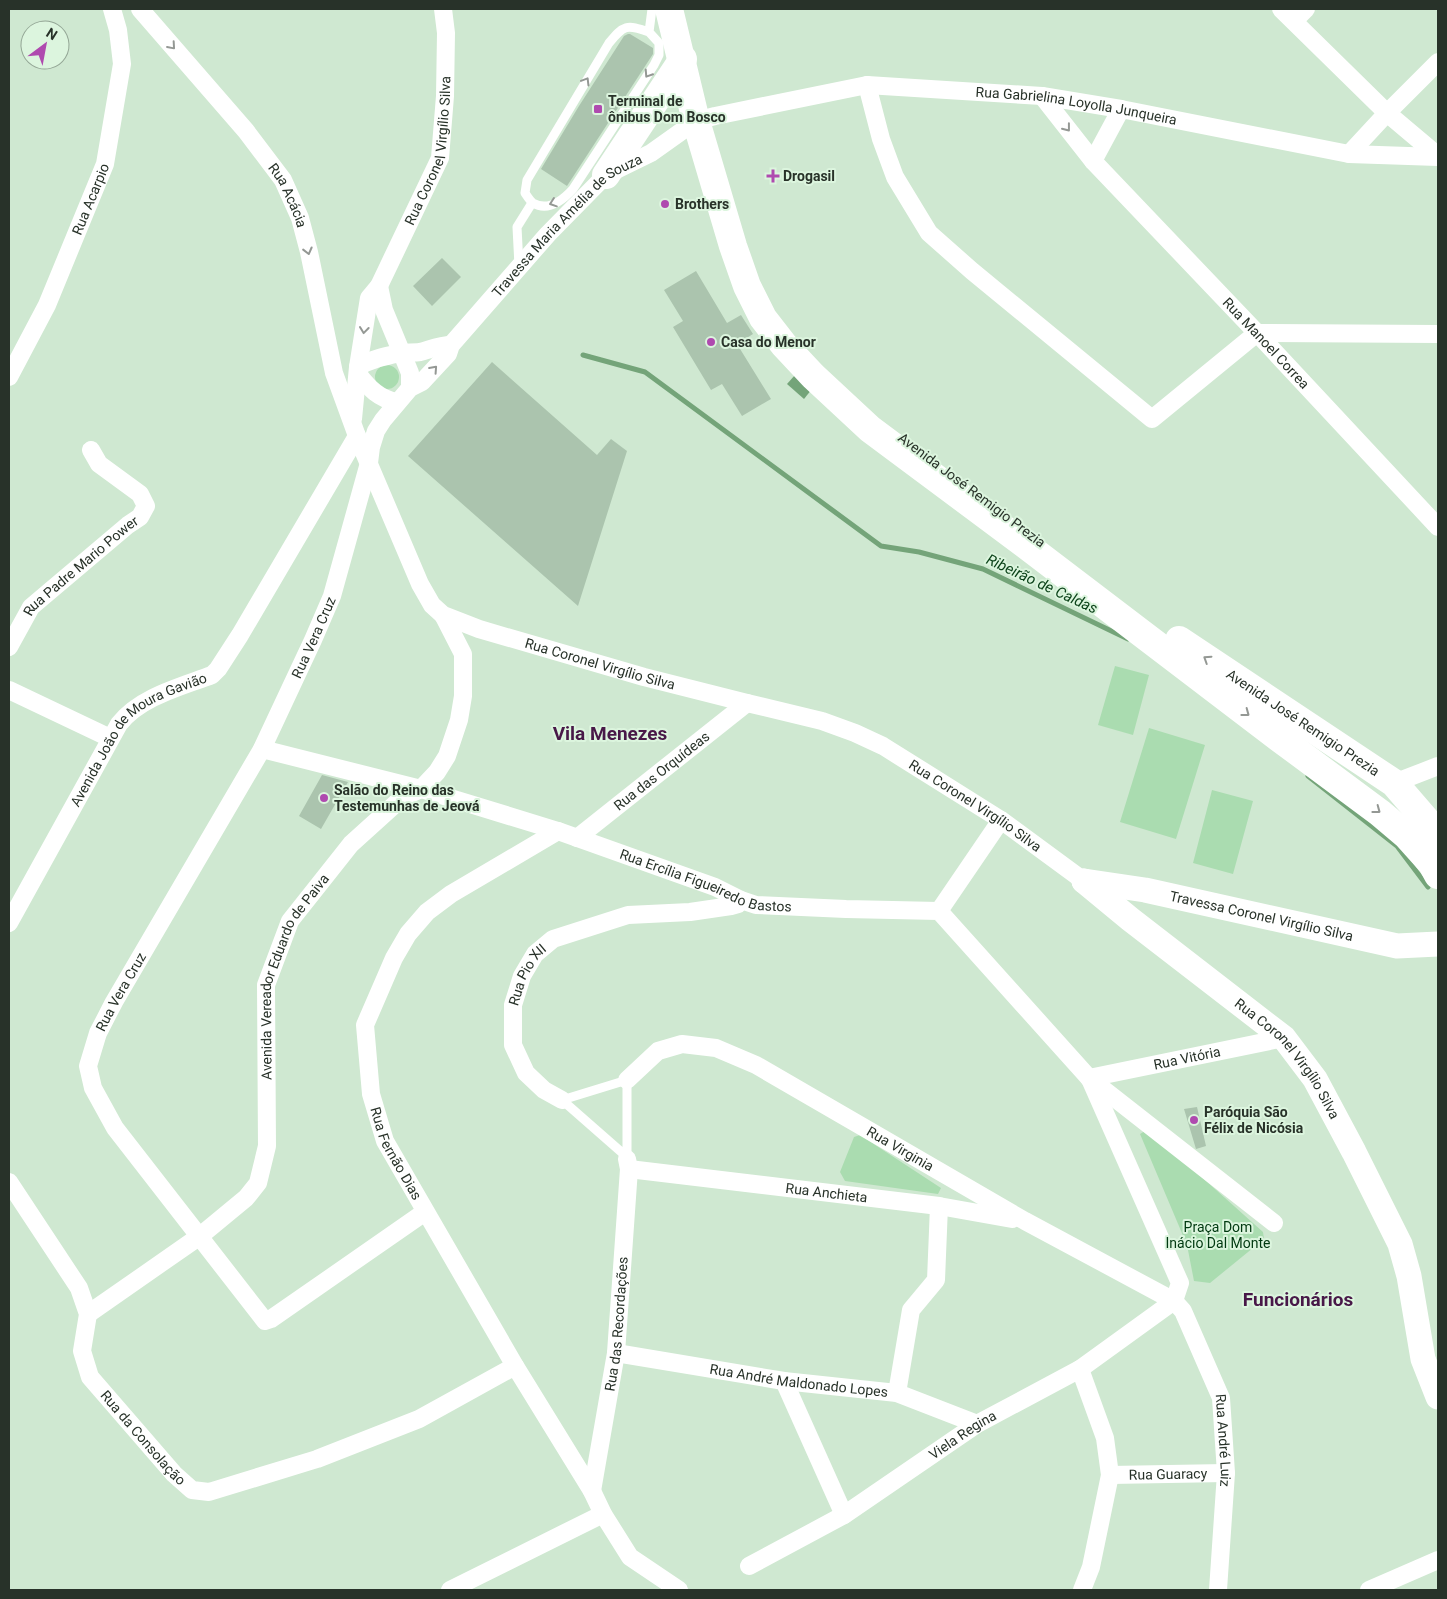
<svg xmlns="http://www.w3.org/2000/svg" width="1447" height="1599" font-family="Roboto,sans-serif">
	<style>
		.green { fill: #aadcb0 }
		.water { fill: #74a479 }
		.lines { fill: none; stroke-linecap: round; stroke-linejoin: round }
		.stream { stroke: #74a479; stroke-width: 5 }
		.building { fill: #abc4ae }
		.lane { stroke: #fff; stroke-width: 9 }
		.street { stroke: #fff; stroke-width: 18 }
		.secondary { stroke: #fff; stroke-width: 25 }
		.primary { stroke: #fff; stroke-width: 28 }
		.oneway { stroke: #949894 }
		.poi-dot { fill: #af4aaf; stroke: #dcf5de; stroke-width: 2 }
		.labels { text-anchor: middle; dominant-baseline: central; stroke-width: 4; stroke-linejoin: round; paint-order: stroke }
		.poi-label { font-size: 14px; font-weight: bold; fill: #283229; stroke: #dcf5de; text-anchor: start }
		.street-label { font-size: 14px; fill: #283229; stroke: #dcf5de }
		.park-label { font-size: 14px; fill: #003910; stroke: #dcf5de }
		.water-label { font-size: 15px; font-style: italic; fill: #0c431a; stroke: #dcf5de }
		.district-label { font-size: 19px; font-weight: bold; fill: #481848; stroke: #dcf5de }
	</style>
	<rect width="100%" height="100%" fill="#cfe8d1"/>
	<path class="green" d="M375 377a12 12 0 1 1 24 0a12 12 0 1 1-24 0Z
		M1115 666 1149 675 1133 735 1098 725Z
		M1149 728 1205 745 1176 839 1120 822Z
		M1212 790 1253 801 1233 874 1193 863Z
		M1148 1129 1263 1232 1264 1239 1210 1283 1194 1281 1187 1245 1140 1134Z
		M860 1135 941 1188 938 1194 845 1181 840 1172 854 1137Z"/>
	<path class="water" d="M795 375 812 389 804 399 787 384Z"/>
	<g class="lines">
		<path class="stream" d="M583 355 645 372 881 546 919 552 983 569 1128 639
			M1308 776 1397 846 1428 887"/>
	</g>
	<path class="building" d="M628 34H630L653 48V54L567 186 541 169 579 106 624 36Z
		M442 258 461 277 432 306 413 286Z
		M696 271 727 323 741 315 753 334 737 344 771 399 742 416 722 384 711 390 673 327 683 321 664 290Z
		M492 362 597 455 611 439 627 451 578 606 408 456Z
		M322 775 348 782 321 829 299 816Z
		M1197 1107 1206 1146 1196 1149 1184 1109Z"/>
	<g class="lines">
		<path class="lane" d="M649 32C626 24 624 25 609 43L527 180 525 193C527 196 530 201 533 203 548 212 563 200 573 189L654 65 659 55V43L649 32 652 9
			M519 266 517 227 532 203
			M627 1080V1157L562 1100Z"/>
		<g class="street">
			<path id="s1" d="M140 9 246 131 283 180 300 218 309 252 334 373 357 436 420 584 432 605 443 615 479 629 644 677 747 703 822 721 855 733 883 746 1001 820 1084 881"/>
			<path d="M1281 9 1387 113 1438 156"/>
			<path d="M1294 21 1306 9"/>
			<path d="M867 85 881 139 895 177 929 233 972 271 1152 419 1257 333 1438 334"/>
			<path id="s2" d="M1042 96 1093 161 1257 333 1438 527"/>
			<path d="M1349 154 1387 113 1438 62"/>
			<path d="M1093 161 1121 109"/>
			<path d="M379 286 384 310 410 373V388"/>
			<path d="M358 367C371 359 386 356 400 353 407 352 414 353 420 352 431 349 440 345 451 345"/>
			<path d="M358 374C369 388 379 399 397 402"/>
			<path id="s3" d="M9 377 47 305 105 164 122 64 118 30 112 9"/>
			<path id="s4" d="M353 419 358 367 369 298 379 286 440 158 445 96 446 33 443 9"/>
			<path id="s5" d="M9 647 31 607 128 525 140 517 146 506 140 494 99 464 91 450"/>
			<path d="M9 690 110 738"/>
			<path id="s6" d="M262 749 421 789 558 831 715 887 741 900 756 905 846 909 939 911 1089 1078 1274 1223"/>
			<path d="M1394 783 1438 766"/>
			<path id="s7" d="M558 831 451 894 427 912 408 934 394 958 365 1025 371 1094 385 1141 515 1366 592 1491 603 1514 630 1557 679 1590"/>
			<path id="s8" d="M577 838 747 703"/>
			<path d="M939 911 1001 820"/>
			<path id="s9" d="M9 923 119 724C140 697 180 687 212 675L218 669 240 635 357 436"/>
			<path id="s10" d="M1089 1078 1284 1038"/>
			<path d="M1090 1079 1180 1283 1174 1301"/>
			<path id="s11" d="M627 1080 658 1051 682 1044 716 1048 756 1065 1025 1221 1174 1301 1183 1311 1221 1398 1226 1473 1218 1590"/>
			<path id="s12" d="M562 1100 544 1090 526 1073 513 1045V1005L522 976 535 954 553 939 628 915 690 912 731 906 738 904 741 900"/>
			<path id="s13" d="M629 1169 939 1206 1012 1219"/>
			<path id="s14" d="M9 1182 79 1288 88 1314 82 1351 90 1377 174 1474 192 1490 209 1492 317 1459 419 1419 515 1366"/>
			<path id="s15" d="M425 1212 271 1319 265 1321 115 1128 93 1088 88 1066 98 1033 114 1002 262 749 313 640 332 596 369 463 371 447 376 431 383 420 410 388 422 382 448 354 451 345 548 234 606 175 651 153 696 121 715 116 867 85 1042 96 1121 109 1349 154 1438 157"/>
			<path id="s16" d="M88 1314 200 1236 246 1198 258 1183 267 1146 266 985 290 921 351 844 403 797 421 789 437 772 447 756 459 720 463 696V654L443 615"/>
			<path id="s17" d="M616 1353 784 1381 897 1393 977 1424"/>
			<path d="M1080 1369 1105 1438 1110 1475 1091 1567 1082 1590"/>
			<path d="M784 1381 844 1515"/>
			<path d="M897 1393 911 1310 936 1280 939 1206"/>
			<path id="s18" d="M1110 1475 1226 1473"/>
			<path id="s19" d="M592 1491 616 1353 629 1169 627 1159"/>
			<path id="s20" d="M749 1566 844 1515 977 1424 1080 1369 1174 1301"/>
			<path d="M450 1590 603 1514"/>
			<path d="M1369 1590 1438 1560"/>
		</g>
		<g class="secondary">
			<path id="s21" d="M1084 881 1130 919 1284 1038 1315 1079 1354 1152 1400 1244 1409 1276 1423 1359 1438 1397"/>
			<path id="s22" d="M1084 881 1145 890 1397 946 1438 944"/>
		</g>
		<g class="primary">
			<path d="M669 9 696 121 733 246 747 286 763 318 784 345 813 376 870 429 1023 543 1279 738 1380 813 1406 835 1432 864 1438 875"/>
			<path d="M606 175 683 59"/>
			<path id="s23" d="M1179 640 1394 783 1432 827 1438 836"/>
		</g>
	</g>
	<defs><path id="oneway-chevron" d="M-2-3.5L2.5 0L-2 3.5" fill="none" stroke-width="1.6" stroke-linecap="round" stroke-linejoin="round" transform="scale(1.25)"/></defs>
	<g class="oneway">
		<use href="#oneway-chevron" transform="translate(172 46) rotate(49)"/>
		<use href="#oneway-chevron" transform="translate(648 74) rotate(123)"/>
		<use href="#oneway-chevron" transform="translate(586 81) rotate(-59)"/>
		<use href="#oneway-chevron" transform="translate(1067 128) rotate(52)"/>
		<use href="#oneway-chevron" transform="translate(553 203) rotate(161)"/>
		<use href="#oneway-chevron" transform="translate(308 251) rotate(76)"/>
		<use href="#oneway-chevron" transform="translate(364 330) rotate(97)"/>
		<use href="#oneway-chevron" transform="translate(434 369) rotate(-48)"/>
		<use href="#oneway-chevron" transform="translate(1207 659) rotate(-147)"/>
		<use href="#oneway-chevron" transform="translate(1246 713) rotate(37)"/>
		<use href="#oneway-chevron" transform="translate(1377 810) rotate(37)"/>
	</g>
	<g class="poi-dot">
		<rect x="593" y="104" width="10" height="10" rx="2.5"/>
		<path d="M770.5 168.5h5v5h5v5h-5v5h-5v-5h-5v-5h5z"/>
		<circle cx="665" cy="204" r="5"/>
		<circle cx="711" cy="342" r="5"/>
		<circle cx="324" cy="798" r="5"/>
		<circle cx="1194" cy="1120" r="5"/>
	</g>
	<g class="labels">
		<g class="poi-label">
			<text x="608" y="101">Terminal de<tspan x="608" dy="16">ônibus Dom Bosco</tspan></text>
			<text x="783" y="176">Drogasil</text>
			<text x="675" y="204">Brothers</text>
			<text x="721" y="342">Casa do Menor</text>
			<text x="334" y="790">Salão do Reino das<tspan x="334" dy="16">Testemunhas de Jeová</tspan></text>
			<text x="1204" y="1112">Paróquia São<tspan x="1204" dy="16">Félix de Nicósia</tspan></text>
		</g>
		<g class="street-label">
			<text stroke="none"><textPath href="#s15" startOffset="2045">Rua Gabrielina Loyolla Junqueira</textPath></text>
			<text stroke="none"><textPath href="#s4" startOffset="284">Rua Coronel Virgílio Silva</textPath></text>
			<text stroke="none"><textPath href="#s1" startOffset="239">Rua Acácia</textPath></text>
			<text stroke="none"><textPath href="#s3" startOffset="196">Rua Acarpio</textPath></text>
			<text stroke="none"><textPath href="#s15" startOffset="1492">Travessa Maria Amélia de Souza</textPath></text>
			<text stroke="none"><textPath href="#s2" startOffset="334">Rua Manoel Correa</textPath></text>
			<text transform="translate(972 490) rotate(37)">Avenida José Remigio Prezia</text>
			<text stroke="none"><textPath href="#s5" startOffset="110">Rua Padre Mario Power</textPath></text>
			<text stroke="none"><textPath href="#s15" startOffset="992">Rua Vera Cruz</textPath></text>
			<text stroke="none"><textPath href="#s1" startOffset="855">Rua Coronel Virgílio Silva</textPath></text>
			<text stroke="none"><textPath href="#s23" startOffset="149">Avenida José Remigio Prezia</textPath></text>
			<text stroke="none"><textPath href="#s9" startOffset="231">Avenida João de Moura Gavião</textPath></text>
			<text stroke="none"><textPath href="#s8" startOffset="108">Rua das Orquídeas</textPath></text>
			<text stroke="none"><textPath href="#s1" startOffset="1260">Rua Coronel Virgílio Silva</textPath></text>
			<text stroke="none"><textPath href="#s6" startOffset="464">Rua Ercília Figueiredo Bastos</textPath></text>
			<text stroke="none"><textPath href="#s22" startOffset="181">Travessa Coronel Virgílio Silva</textPath></text>
			<text stroke="none"><textPath href="#s12" startOffset="150">Rua Pio XII</textPath></text>
			<text stroke="none"><textPath href="#s16" startOffset="430">Avenida Vereador Eduardo de Paiva</textPath></text>
			<text stroke="none"><textPath href="#s15" startOffset="588">Rua Vera Cruz</textPath></text>
			<text stroke="none"><textPath href="#s10" startOffset="100">Rua Vitória</textPath></text>
			<text stroke="none"><textPath href="#s21" startOffset="272">Rua Coronel Virgílio Silva</textPath></text>
			<text stroke="none"><textPath href="#s11" startOffset="312">Rua Virginia</textPath></text>
			<text stroke="none"><textPath href="#s7" startOffset="418">Rua Fernão Dias</textPath></text>
			<text stroke="none"><textPath href="#s13" startOffset="199">Rua Anchieta</textPath></text>
			<text stroke="none"><textPath href="#s19" startOffset="169">Rua das Recordações</textPath></text>
			<text stroke="none"><textPath href="#s17" startOffset="185">Rua André Maldonado Lopes</textPath></text>
			<text stroke="none"><textPath href="#s20" startOffset="251">Viela Regina</textPath></text>
			<text stroke="none"><textPath href="#s14" startOffset="300">Rua da Consolação</textPath></text>
			<text stroke="none"><textPath href="#s11" startOffset="776">Rua André Luiz</textPath></text>
			<text stroke="none"><textPath href="#s18" startOffset="58">Rua Guaracy</textPath></text>
		</g>
		<g class="park-label">
			<text x="1218" y="1227">Praça Dom<tspan x="1218" dy="16">Inácio Dal Monte</tspan></text>
		</g>
		<g class="water-label">
			<text transform="translate(1042 584) rotate(25)">Ribeirão de Caldas</text>
		</g>
		<g class="district-label">
			<text x="610" y="733">Vila Menezes</text>
			<text x="1298" y="1299">Funcionários</text>
		</g>
	</g>
	<rect width="1447" height="1599" fill="none" stroke="#283229" stroke-width="20"/>
	<g transform="translate(45 45) rotate(32)"><circle r="24" fill="#dcf5de" stroke="#94a796"/>
	<path d="M0-4L9 19L0 12L-9 19Z" fill="#af4aaf"/>
	<text y="-8" font-size="14" font-weight="bold" text-anchor="middle" fill="#283229">N</text>
	</g>
</svg>
